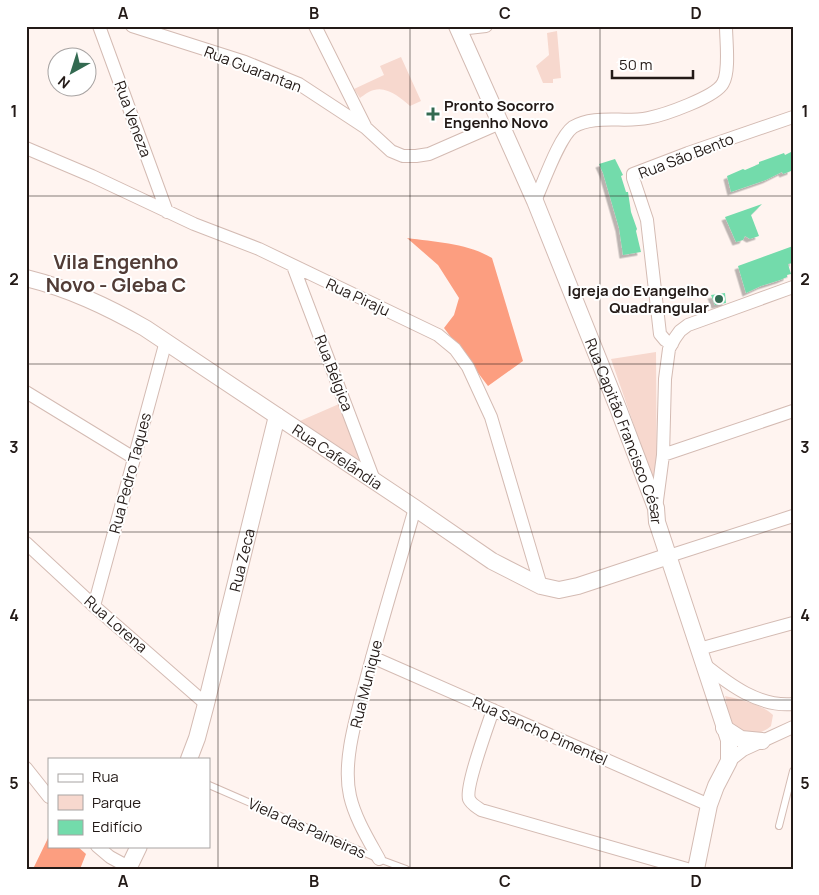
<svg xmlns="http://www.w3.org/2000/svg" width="819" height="895" font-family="Manrope,sans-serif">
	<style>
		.green { fill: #f7d8ce }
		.forest { fill: #fc9e80 }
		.building { fill: #73dbab; filter: url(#shadow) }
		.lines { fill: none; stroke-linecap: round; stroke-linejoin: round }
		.service-casing { stroke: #d4bbb3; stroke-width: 8 }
		.minor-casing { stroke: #d4bbb3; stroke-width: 14 }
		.tertiary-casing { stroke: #d4bbb3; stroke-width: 18 }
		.service { stroke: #fff; stroke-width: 6 }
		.minor { stroke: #fff; stroke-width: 12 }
		.tertiary { stroke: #fff; stroke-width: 16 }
		.grid { fill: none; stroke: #231a17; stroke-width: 1; stroke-opacity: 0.55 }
		.poi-dot { fill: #336a51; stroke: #fff; stroke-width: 2 }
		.labels { text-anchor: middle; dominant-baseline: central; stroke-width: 4; stroke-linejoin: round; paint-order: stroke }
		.street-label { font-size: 15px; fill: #231a17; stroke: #fff }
		.poi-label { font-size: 15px; font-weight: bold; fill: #231a17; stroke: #fff; text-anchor: start }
		.district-label { font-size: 20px; font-weight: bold; fill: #513c36; stroke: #fff }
		.neatline { fill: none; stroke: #231a17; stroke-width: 2 }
		.grid-label { font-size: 16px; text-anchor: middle; font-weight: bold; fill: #231a17 }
	</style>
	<defs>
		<filter id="shadow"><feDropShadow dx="-3.5" dy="3.5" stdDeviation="0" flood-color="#0004"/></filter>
	</defs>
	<rect width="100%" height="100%" fill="#fff4f0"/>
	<path class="green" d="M557 31 561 78 553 79V83H543L536 66 549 55 547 33Z
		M401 57 421 101 410 106C401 98 387 86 374 90 369 91 364 95 360 98L354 89 384 75 380 66Z
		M656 352 657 492 611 359Z
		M339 404 370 475 293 424Z
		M725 696C739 699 763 705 773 715L771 726C759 737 738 737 730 720 727 713 727 703 725 696Z"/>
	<path class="forest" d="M407 238C435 242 467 243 492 258L523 361 488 386 444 328 454 315 459 298 438 265Z
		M49 836V846H77L86 854 80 869H33Z"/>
	<path class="building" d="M793 151V168L791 169V171L783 174 782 172 766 180 731 192 727 176 743 169 745 170 759 164V162L784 153 785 155Z
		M615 159 623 175 621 176 626 192H628L631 212 637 229 636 231 641 252 623 255 619 228 603 173 599 164Z
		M762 204 751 215 759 236 750 239 745 236 743 240 736 242 725 217Z
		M793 246V263L788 264 791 274 787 275V277L780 280 761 286 746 293 738 266Z
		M725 293 726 303 715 305 711 295Z"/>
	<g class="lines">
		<g class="service-casing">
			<path id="service" d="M209 785 379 859 406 869
				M779 826 793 771"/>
		</g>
		<g class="minor-casing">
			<path id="minor" d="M99 26 167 212
				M132 26 245 62 299 84 366 128 391 151 403 156H416L429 154 500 123
				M315 26 365 126
				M459 29 486 26
				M26 148 92 176 194 224 259 249 438 335 455 349 468 367 491 417 541 586
				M535 201C543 184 559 137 573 127 595 114 624 123 648 118 664 115 716 97 723 83 730 71 726 41 726 26
				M293 266 374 480
				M672 344 665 340 660 334 647 220 633 178V174L688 153 793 117
				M26 392 134 458
				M663 455 793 411
				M656 508 663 455 665 379 669 349 675 338 680 331 688 325 793 287
				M26 543 94 606 206 704
				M669 556 793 516
				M94 606 166 341
				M699 649 793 623
				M372 657 709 805
				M705 665C730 685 759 707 793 704
				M493 710C488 725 465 787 469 799 471 804 477 807 481 810L687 869
				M729 761 743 750 793 727
				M26 768 49 797
				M97 846 110 857 132 869
				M379 859C368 839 355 818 350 796 342 761 357 715 366 680 381 622 399 565 415 508"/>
		</g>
		<g class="tertiary-casing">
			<g id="tertiary">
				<path id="s1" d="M457 26 535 201 618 408 656 508 657 522 729 740V761L716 786 709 805 696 869"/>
				<path id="s2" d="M26 278C70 289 106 306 145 328L415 508 492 561 541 586 559 590 578 586 669 556"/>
				<path d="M724 728 741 739 762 741"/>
				<path id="s3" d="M189 759 197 738 206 704 277 416"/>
				<path d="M128 869 139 846"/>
			</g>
		</g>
		<use href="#service" class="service"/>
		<use href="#minor" class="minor"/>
		<use href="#tertiary" class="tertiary"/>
	</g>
	<path class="grid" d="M218 26V869M410 26V869M600 26V869M26 196H793M26 364H793M26 532H793M26 700H793"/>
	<g class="poi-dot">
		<path d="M430.5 106.5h5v5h5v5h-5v5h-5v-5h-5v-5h5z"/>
		<circle cx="719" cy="299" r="5"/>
	</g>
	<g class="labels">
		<g class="street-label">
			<text transform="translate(253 69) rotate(21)">Rua Guarantan</text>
			<text transform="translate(133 119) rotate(70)">Rua Veneza</text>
			<text transform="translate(686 156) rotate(-21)">Rua São Bento</text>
			<text transform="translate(358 297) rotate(25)">Rua Piraju</text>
			<text transform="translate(334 373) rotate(69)">Rua Bélgica</text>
			<text stroke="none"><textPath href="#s1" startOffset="439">Rua Capitão Francisco César</textPath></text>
			<text stroke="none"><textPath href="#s2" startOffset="361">Rua Cafelândia</textPath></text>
			<text transform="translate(130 473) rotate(-75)">Rua Pedro Taques</text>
			<text stroke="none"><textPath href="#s3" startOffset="206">Rua Zeca</textPath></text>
			<text transform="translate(116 624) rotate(41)">Rua Lorena</text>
			<text transform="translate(366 684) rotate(-76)">Rua Munique</text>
			<text transform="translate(540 731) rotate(24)">Rua Sancho Pimentel</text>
			<text transform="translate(307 828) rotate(24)">Viela das Paineiras</text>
		</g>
		<g class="poi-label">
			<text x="444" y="105">Pronto Socorro<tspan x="444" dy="17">Engenho Novo</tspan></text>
			<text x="709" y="290" text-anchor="end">Igreja do Evangelho<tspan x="709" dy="17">Quadrangular</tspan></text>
		</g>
		<g class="district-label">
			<text x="116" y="261">Vila Engenho<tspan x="116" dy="23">Novo - Gleba C</tspan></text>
		</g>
	</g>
	<rect width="819" height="895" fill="none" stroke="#ffffff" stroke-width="55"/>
	<rect x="48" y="758" width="162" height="90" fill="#ffffff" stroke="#a7a3a2"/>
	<rect x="58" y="774" width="25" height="8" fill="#ffffff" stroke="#a7a3a2"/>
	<text x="92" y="782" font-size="15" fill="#231a17">Rua</text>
	<rect x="58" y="795" width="25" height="15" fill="#f7d8ce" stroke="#a7a3a2"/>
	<text x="92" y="808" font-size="15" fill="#231a17">Parque</text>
	<rect x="58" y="820" width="25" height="15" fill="#73dbab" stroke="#a7a3a2"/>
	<text x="92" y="832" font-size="15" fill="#231a17">Edifício</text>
	<g transform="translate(72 72) rotate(219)"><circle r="24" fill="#ffffff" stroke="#a7a3a2"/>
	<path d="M0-4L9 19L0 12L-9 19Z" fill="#336a51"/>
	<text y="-8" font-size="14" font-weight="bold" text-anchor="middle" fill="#231a17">N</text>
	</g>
	<path d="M612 70v8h81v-8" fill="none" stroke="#231a17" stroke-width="2.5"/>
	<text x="619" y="70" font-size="15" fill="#231a17" stroke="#ffffff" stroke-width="4" paint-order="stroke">50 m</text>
	<rect x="28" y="28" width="764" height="840" class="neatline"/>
	<g class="grid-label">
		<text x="123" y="19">A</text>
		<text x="314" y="19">B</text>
		<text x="505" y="19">C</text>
		<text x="696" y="19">D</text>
		<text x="14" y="117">1</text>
		<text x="805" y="117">1</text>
		<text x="14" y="285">2</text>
		<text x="805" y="285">2</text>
		<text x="14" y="453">3</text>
		<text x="805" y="453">3</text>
		<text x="14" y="621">4</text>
		<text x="805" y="621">4</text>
		<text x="14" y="789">5</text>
		<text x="805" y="789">5</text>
		<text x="123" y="887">A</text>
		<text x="314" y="887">B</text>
		<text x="505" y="887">C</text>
		<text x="696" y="887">D</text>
	</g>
</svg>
